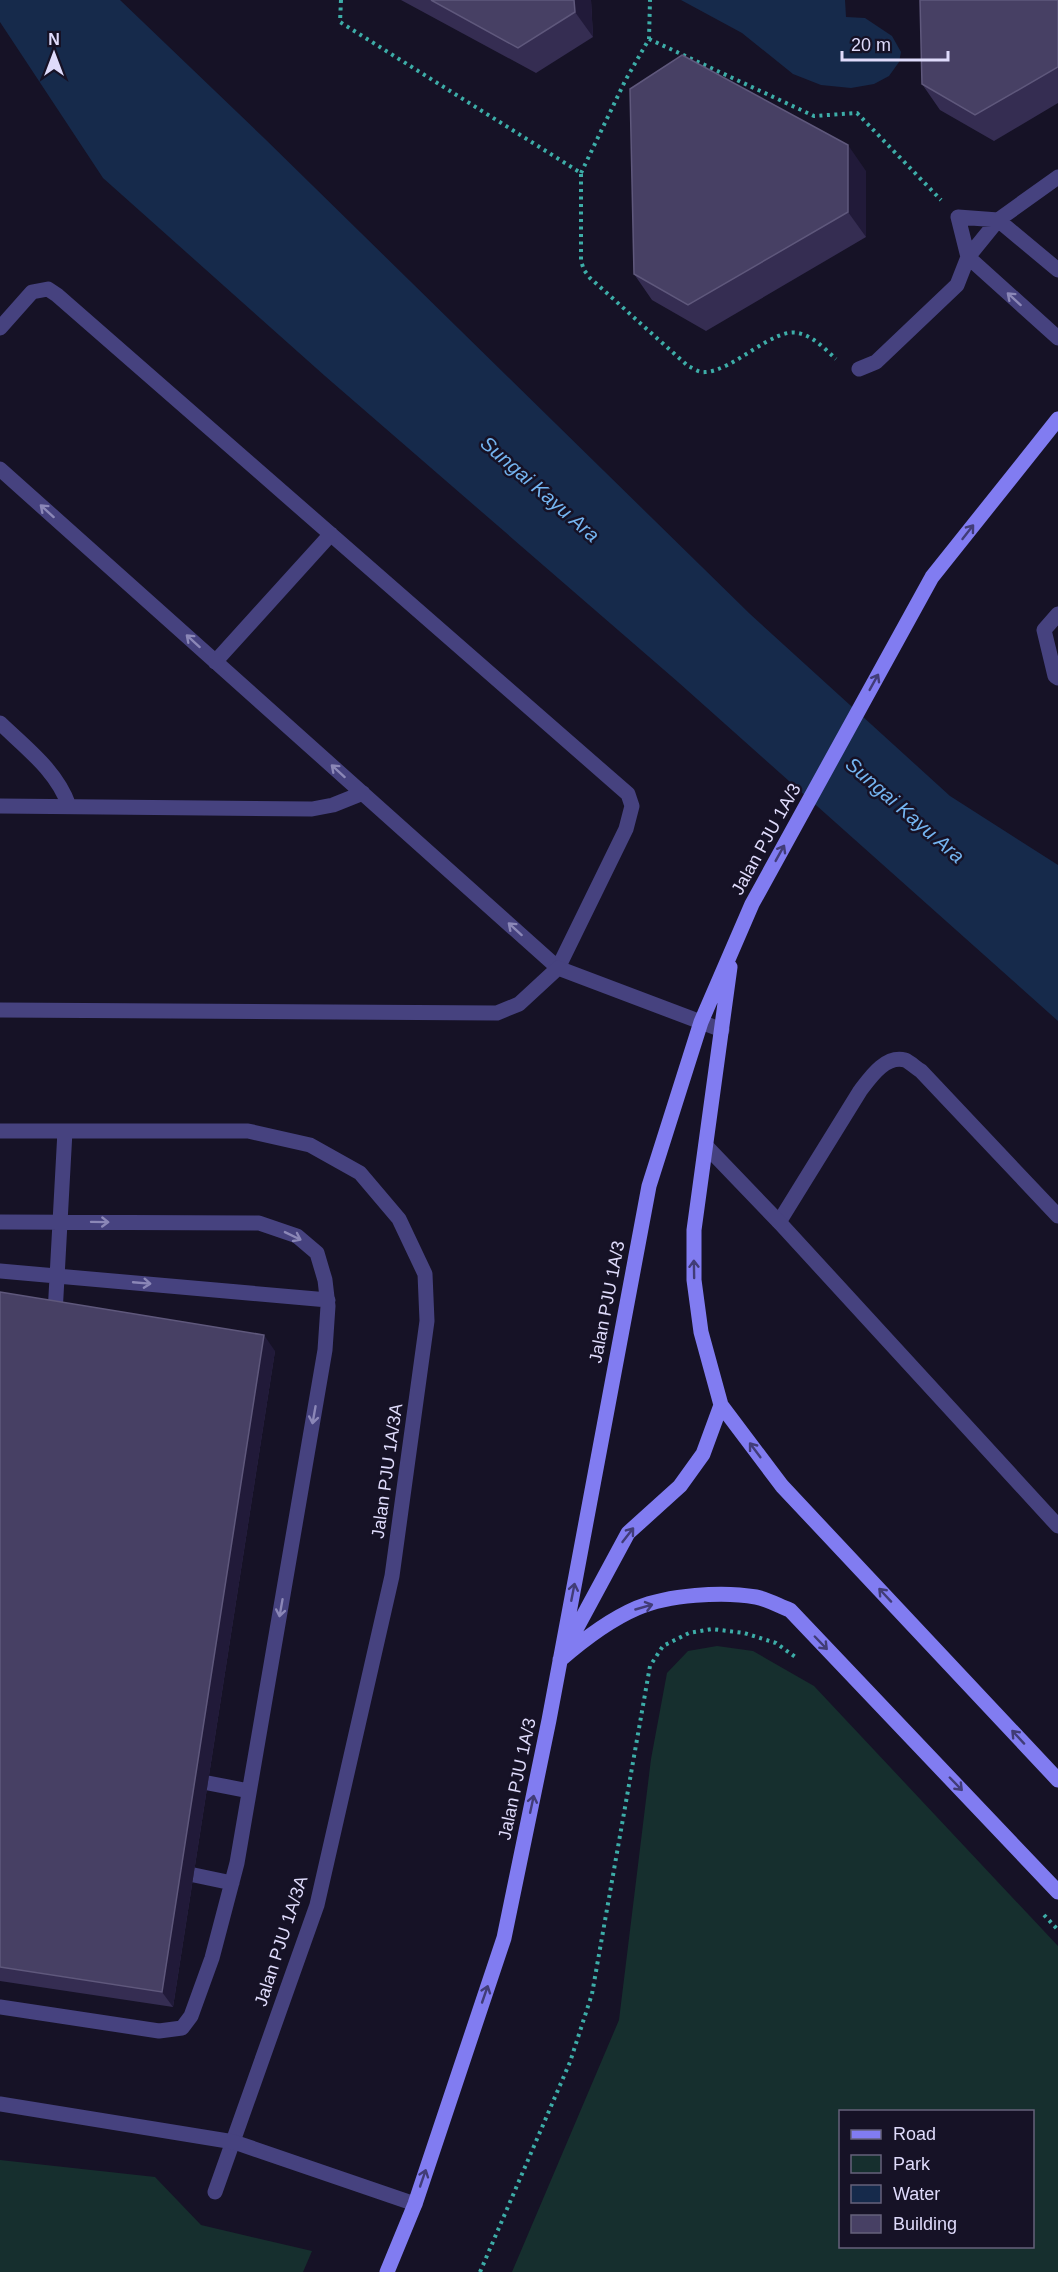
<svg xmlns="http://www.w3.org/2000/svg" width="1058" height="2272" font-family="Arial,sans-serif">
	<style>
		.green { fill: #162f2e; fill-rule: evenodd }
		.water { fill: #162a4b }
		.lines { fill: none; stroke-linecap: round; stroke-linejoin: round }
		.path { stroke: #3dada8; stroke-width: 4; stroke-dasharray: 3 4.5; stroke-linecap: butt }
		.lane { stroke: #46427f; stroke-width: 15 }
		.street { stroke: #46427f; stroke-width: 15 }
		.secondary { stroke: #817cf1; stroke-width: 15 }
		.wall { fill: #352d52 }
		.shaded-wall { fill: #211a39 }
		.building { fill: #474064; stroke: #5f587c; stroke-width: 1.5 }
		.oneway { stroke: #8b87b7 }
		.oneway2 { stroke: #413c77 }
		.labels { text-anchor: middle; dominant-baseline: central; stroke-width: 5; stroke-linejoin: round; paint-order: stroke }
		.street-label { font-size: 18px; fill: #dfdbfb; stroke: #161226 }
		.water-label { font-size: 20px; font-style: italic; fill: #74b4f0; stroke: #161226 }
	</style>
	<rect width="100%" height="100%" fill="#161226"/>
	<path class="green" d="M717 1646 753 1651 814 1686 1058 1946V2272H512L619 2020 651 1759 667 1673 688 1651ZM840 2112H1032V2246H840Z
		M0 2160 155 2177 201 2225 312 2251 303 2272H0Z"/>
	<path class="water" d="M0 0H120L264 138 750 614 950 796 1058 865V1021L678 682 325 376 103 178 0 22Z
		M681 0H845L846 17 865 18 892 36 901 52 899 62 889 76 874 84 851 88 821 85 793 74 742 33Z"/>
	<g class="lines">
		<path class="path" d="M341 0 340 22 581 173V261L584 270 590 278 688 366C693 368 699 373 705 372 733 371 774 327 798 333 813 336 825 349 836 359
			M649 39 814 116 857 113 941 200
			M581 173 625 81 649 39 650 0
			M1044 1915 1058 1930
			M480 2272 570 2062 592 1994 650 1666 663 1646 689 1633 712 1629 744 1633 776 1643 798 1659"/>
		<path class="lane" d="M1058 270 998 220 958 217 968 257 1058 338
			M0 328 32 292 48 289 57 295 628 794 632 806 626 829 558 968 0 469
			M859 369 876 362 957 285 968 257 998 220 1058 177
			M215 662 331 534
			M0 723C26 748 57 771 69 806
			M0 806 312 809 333 805 363 793
			M0 1131H248L310 1145 360 1173 399 1219 425 1274 427 1321 392 1576 317 1905 215 2192
			M0 1222 259 1223 297 1236 317 1253 325 1280 328 1306 325 1350 237 1863 212 1958 191 2016 182 2028 159 2031 0 2007
			M779 1222 860 1091C870 1078 885 1055 905 1060 910 1062 916 1068 921 1071L1058 1216
			M0 1271 328 1300
			M55 1314 65 1131
			M208 1783 249 1791
			M194 1875 232 1883"/>
		<path class="street" d="M1058 614 1044 630 1055 676 1058 678
			M0 1010 497 1013 519 1004 558 968 722 1030
			M706 1146 779 1222 1058 1526
			M0 2104 234 2142 415 2204"/>
		<path class="secondary" d="M730 967 694 1230V1280L701 1332 721 1405 782 1486 1058 1780
			M567 1646 628 1533 680 1486 703 1454 721 1405
			M560 1660C583 1640 609 1620 637 1608 668 1595 722 1591 756 1597 767 1599 779 1606 790 1610L1058 1892
			M387 2272 415 2204 504 1938 549 1720 649 1186 701 1022 752 904 932 577 1058 419"/>
	</g>
	<path class="wall" d="M401 0H591L593 37 536 73Z
		M1058 0V103L994 141 940 110 922 84Z
		M866 171V237L706 331 652 300 634 274Z
		M0 1292 275 1351 173 2007 0 1981Z"/>
	<path class="shaded-wall" d="M574 0H591L593 37 575 12Z
		M848 145 866 171V237L848 212Z
		M264 1335 275 1351 173 2007 162 1992Z"/>
	<path class="building" d="M431 0H574L575 12 518 48Z
		M920 0H1058V67L975 115 922 84Z
		M682 55 848 145V212L688 305 634 274 630 89Z
		M0 1292 264 1335 162 1992 0 1967Z"/>
	<defs><path id="oneway-shaft" d="M-6 0H5M1.5-3L5.5 0L1.5 3" fill="none" stroke-width="1.6" stroke-linecap="round" stroke-linejoin="round" transform="scale(1.5)"/></defs>
	<g class="oneway">
		<use href="#oneway-shaft" transform="translate(1014 299) rotate(-138)"/>
		<use href="#oneway-shaft" transform="translate(47 511) rotate(-138)"/>
		<use href="#oneway-shaft" transform="translate(193 641) rotate(-138)"/>
		<use href="#oneway-shaft" transform="translate(338 771) rotate(-138)"/>
		<use href="#oneway-shaft" transform="translate(515 929) rotate(-138)"/>
		<use href="#oneway-shaft" transform="translate(100 1222) rotate(1)"/>
		<use href="#oneway-shaft" transform="translate(293 1236) rotate(26)"/>
		<use href="#oneway-shaft" transform="translate(142 1283) rotate(5)"/>
		<use href="#oneway-shaft" transform="translate(314 1415) rotate(100)"/>
		<use href="#oneway-shaft" transform="translate(281 1608) rotate(100)"/>
	</g>
	<g class="oneway2">
		<use href="#oneway-shaft" transform="translate(968 532) rotate(-52)"/>
		<use href="#oneway-shaft" transform="translate(874 682) rotate(-61)"/>
		<use href="#oneway-shaft" transform="translate(780 853) rotate(-61)"/>
		<use href="#oneway-shaft" transform="translate(694 1269) rotate(-91)"/>
		<use href="#oneway-shaft" transform="translate(755 1450) rotate(-127)"/>
		<use href="#oneway-shaft" transform="translate(628 1535) rotate(-52)"/>
		<use href="#oneway-shaft" transform="translate(573 1592) rotate(-79)"/>
		<use href="#oneway-shaft" transform="translate(885 1595) rotate(-133)"/>
		<use href="#oneway-shaft" transform="translate(644 1607) rotate(-16)"/>
		<use href="#oneway-shaft" transform="translate(821 1643) rotate(46)"/>
		<use href="#oneway-shaft" transform="translate(1018 1737) rotate(-133)"/>
		<use href="#oneway-shaft" transform="translate(956 1784) rotate(46)"/>
		<use href="#oneway-shaft" transform="translate(532 1804) rotate(-78)"/>
		<use href="#oneway-shaft" transform="translate(485 1994) rotate(-71)"/>
		<use href="#oneway-shaft" transform="translate(423 2178) rotate(-71)"/>
	</g>
	<g class="labels">
		<g class="street-label">
			<text transform="translate(766 839) rotate(-61)">Jalan PJU 1A/3</text>
			<text transform="translate(607 1302) rotate(-79)">Jalan PJU 1A/3</text>
			<text transform="translate(387 1471) rotate(-82)">Jalan PJU 1A/3A</text>
			<text transform="translate(517 1779) rotate(-78)">Jalan PJU 1A/3</text>
			<text transform="translate(281 1941) rotate(-72)">Jalan PJU 1A/3A</text>
		</g>
		<g class="water-label">
			<text transform="translate(540 489) rotate(41)">Sungai Kayu Ara</text>
			<text transform="translate(905 810) rotate(41)">Sungai Kayu Ara</text>
		</g>
	</g>
	<rect x="839" y="2110" width="195" height="138" fill="#161226" stroke="#66627b" stroke-width="1.5"/>
	<rect x="851" y="2130" width="30" height="9" fill="#817cf1" stroke="#66627b" stroke-width="1.5"/>
	<text x="893" y="2140" font-size="18" fill="#dfdbfb">Road</text>
	<rect x="851" y="2155" width="30" height="18" fill="#162f2e" stroke="#66627b" stroke-width="1.5"/>
	<text x="893" y="2170" font-size="18" fill="#dfdbfb">Park</text>
	<rect x="851" y="2185" width="30" height="18" fill="#162a4b" stroke="#66627b" stroke-width="1.5"/>
	<text x="893" y="2200" font-size="18" fill="#dfdbfb">Water</text>
	<rect x="851" y="2215" width="30" height="18" fill="#474064" stroke="#66627b" stroke-width="1.5"/>
	<text x="893" y="2230" font-size="18" fill="#dfdbfb">Building</text>
	<g transform="translate(54 54)" stroke="#161226" stroke-width="4.5" paint-order="stroke">
	<path d="M0-4.5L10 22L0 15L-10 22Z" fill="#dfdbfb"/>
	<text y="-9" font-size="16" font-weight="bold" text-anchor="middle" fill="#dfdbfb">N</text>
	</g>
	<path d="M842 51v9h106v-9" fill="none" stroke="#dfdbfb" stroke-width="3"/>
	<text x="851" y="51" font-size="18" fill="#dfdbfb" stroke="#161226" stroke-width="4.5" paint-order="stroke">20 m</text>
</svg>
